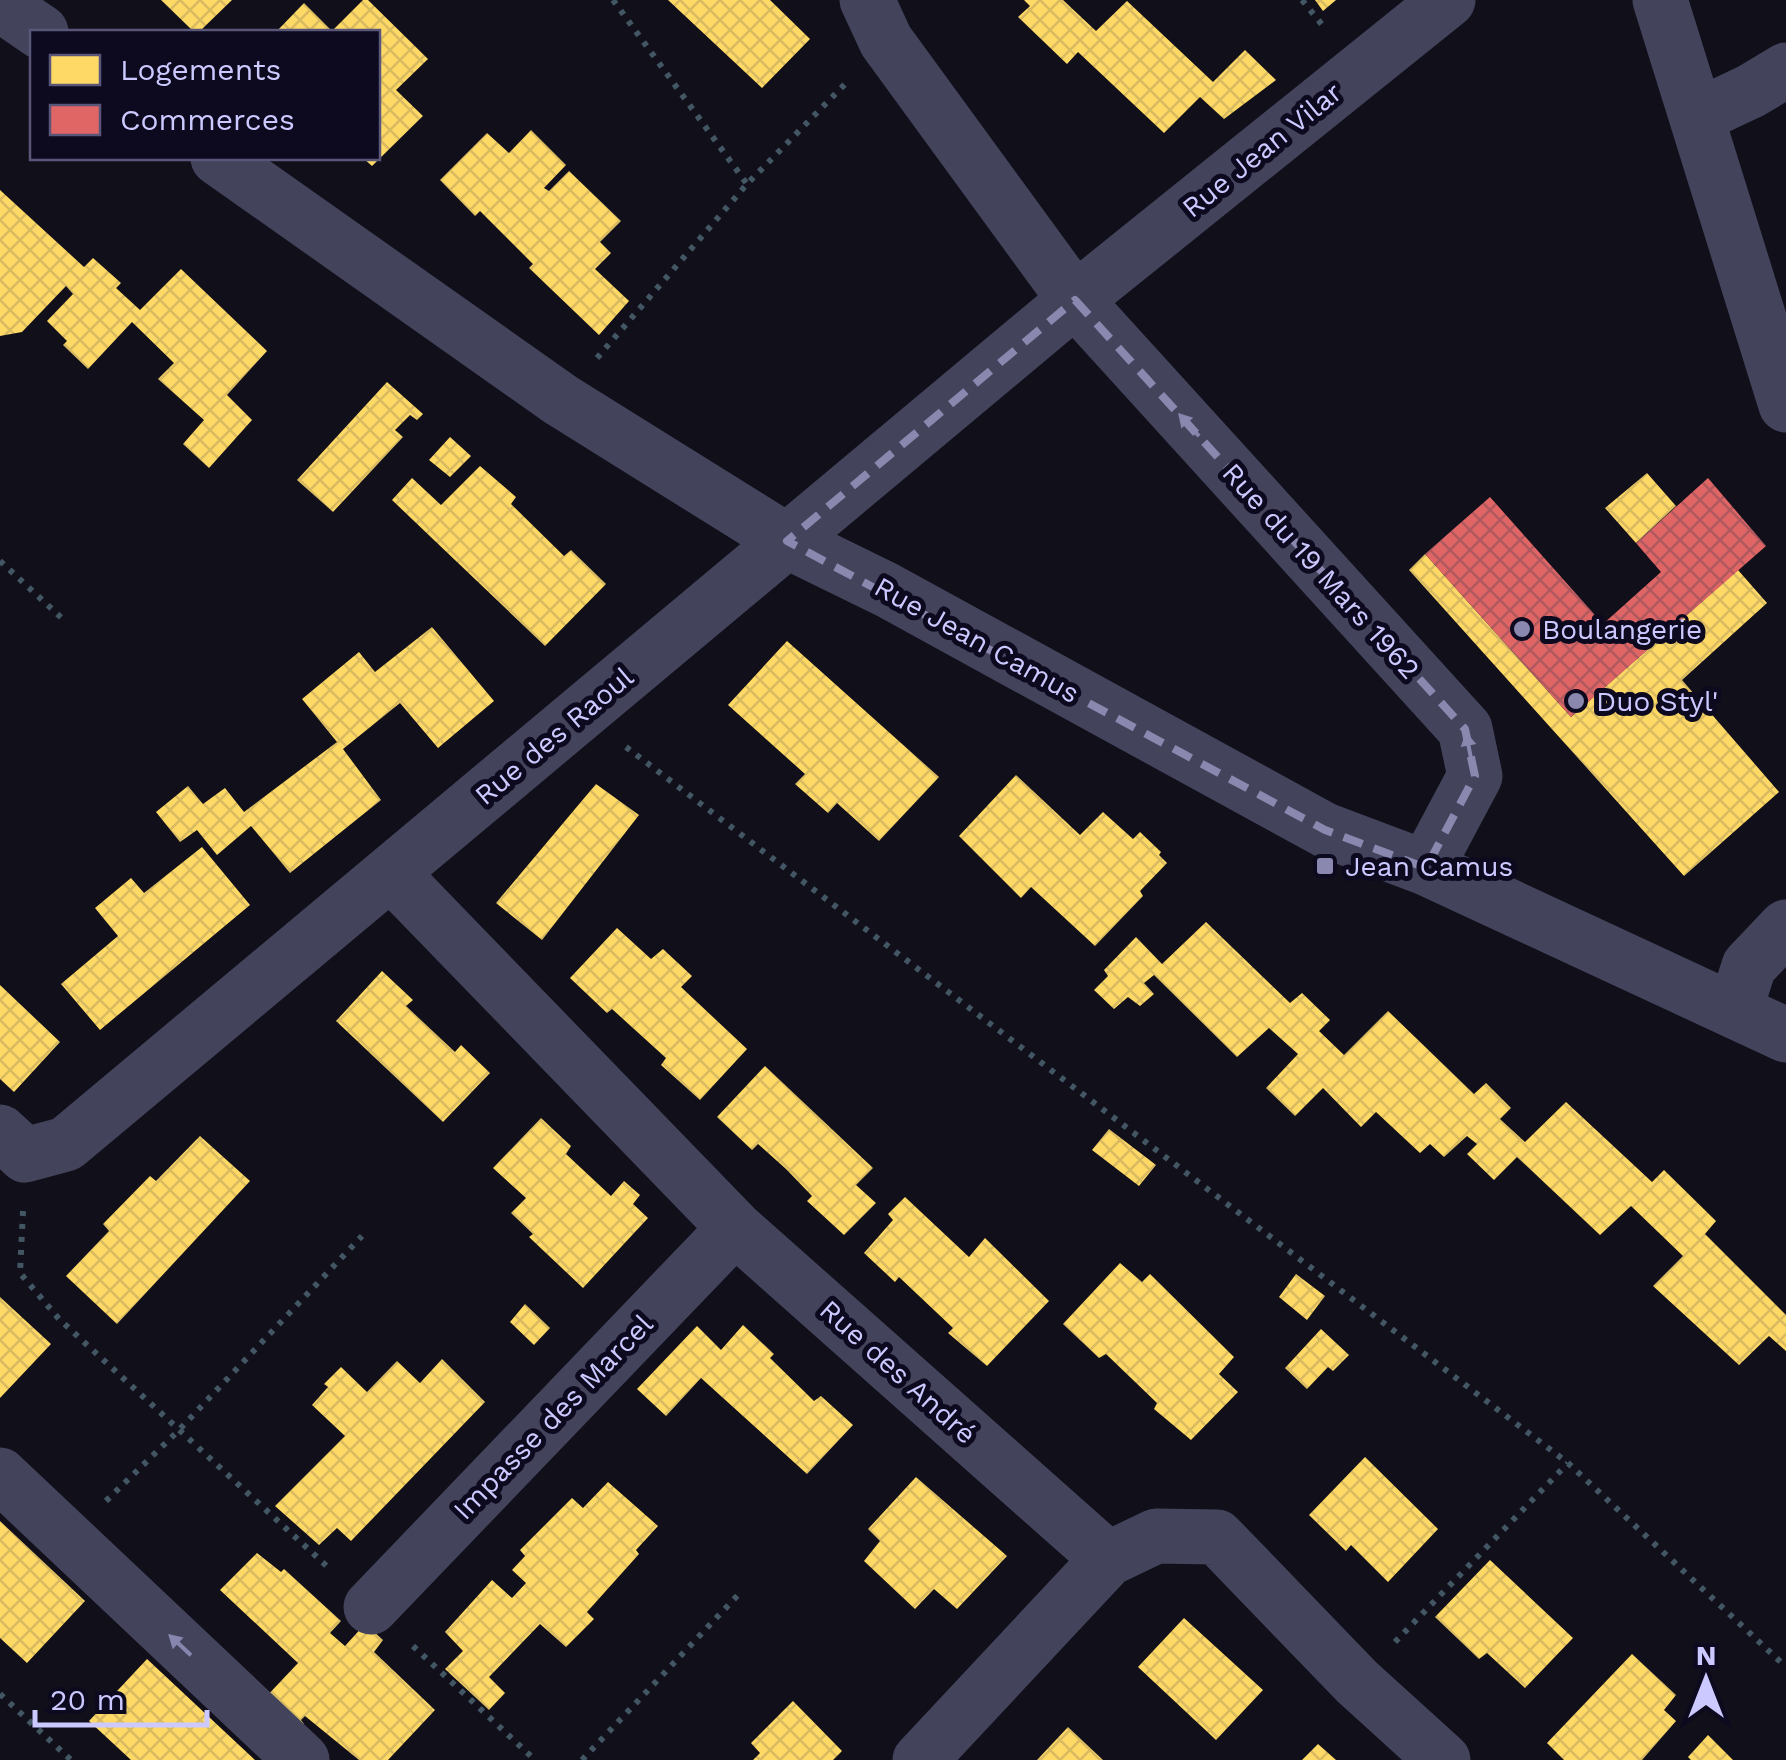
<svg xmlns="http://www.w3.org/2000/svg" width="1786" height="1760" font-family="'Work Sans',sans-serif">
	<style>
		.homes { fill: url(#homes-cross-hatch) }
		.shops { fill: url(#shops-cross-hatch) }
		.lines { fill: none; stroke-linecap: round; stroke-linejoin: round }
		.path { stroke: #435663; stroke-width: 6; stroke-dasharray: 5 8; stroke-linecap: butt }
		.minor { stroke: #43445c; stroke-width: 55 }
		.oneway { fill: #8786ae }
		.marked { fill: none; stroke: #8a88af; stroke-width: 8; stroke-dasharray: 20 12; stroke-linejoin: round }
		.poi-dot { fill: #8a88af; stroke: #0d0a1f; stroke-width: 4 }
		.labels { text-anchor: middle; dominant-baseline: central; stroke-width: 10; stroke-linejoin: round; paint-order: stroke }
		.street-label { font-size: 28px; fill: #cbc9ff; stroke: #0d0a1f }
		.poi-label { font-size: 28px; fill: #cbc9ff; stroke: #0d0a1f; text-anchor: start }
	</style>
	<defs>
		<pattern id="homes-cross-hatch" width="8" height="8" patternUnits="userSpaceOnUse" patternTransform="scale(2.5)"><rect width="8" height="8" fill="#ffd966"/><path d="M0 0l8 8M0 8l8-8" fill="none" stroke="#d8ba61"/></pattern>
		<pattern id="shops-cross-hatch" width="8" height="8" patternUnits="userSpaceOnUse" patternTransform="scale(2.5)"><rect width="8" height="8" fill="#e06666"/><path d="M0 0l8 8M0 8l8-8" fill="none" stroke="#af595e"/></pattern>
	</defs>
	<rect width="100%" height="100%" fill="#100f1a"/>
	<path class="homes" d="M161 0H232L199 32H194Z
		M363 0H368L428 59 396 90 423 116 372 166 363 158H378V32H276L304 3 332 31Z
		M668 0H770L810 39 762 88Z
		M1024 0H1063L1096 31 1127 1 1213 82 1245 50 1276 80 1224 119 1200 97 1164 133 1078 52 1067 64 1018 17 1030 6Z
		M1315 0H1336L1323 11Z
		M531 130 566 165 544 188 549 191 569 171 621 221 600 242 611 253 595 269 629 301 599 335 529 268 533 264 480 211 475 216 440 180 487 133 509 153Z
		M0 190 84 267 93 258 121 283 116 288 140 310 181 269 267 351 227 395 252 420 209 468 183 444 204 420 158 379 174 363 132 322 88 369 63 345 67 341 47 321 73 294 66 286 22 332 0 336Z
		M387 382 423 414 417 420 410 415 395 430 403 437 333 512 297 480Z
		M450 437 471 456 450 477 429 460Z
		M480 466 516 497 511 504 564 556 571 550 606 584 545 646 392 500 412 478 441 505Z
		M1647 473 1676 506 1636 543 1605 508Z
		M1425 554 1571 717 1738 570 1767 603 1682 680 1779 792 1684 876 1409 570Z
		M432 627 494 701 438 748 400 703 343 749 381 800 290 873 251 826 217 855 197 830 180 842 156 812 188 786 203 804 225 788 244 812 337 742 302 699 359 652 375 672Z
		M787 641 939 777 879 841 837 803 828 813 795 784 805 774 728 705Z
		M1016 775 1080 835 1103 812 1133 839 1140 832 1161 852 1159 855 1167 863 1140 891 1143 896 1095 946 1031 887 1021 898 959 836Z
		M596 784 639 815 542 940 496 903Z
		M202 847 250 905 100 1030 61 984 118 936 95 908 131 878 144 893Z
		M1206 922 1290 1003 1302 993 1330 1020 1319 1031 1344 1055 1388 1011 1474 1094 1486 1083 1511 1108 1500 1119 1525 1142 1566 1102 1652 1182 1664 1170 1716 1221 1705 1234 1786 1315V1351L1769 1336 1739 1365 1653 1286 1683 1256 1631 1206 1600 1235 1517 1157 1494 1180 1467 1154 1477 1144 1467 1136 1444 1157 1430 1144 1420 1153 1376 1112 1361 1127 1323 1088 1295 1116 1266 1088 1298 1054 1269 1028 1237 1057 1154 975 1144 983 1154 994 1140 1006 1128 997 1114 1009 1094 990 1108 976 1104 970 1136 937 1162 964Z
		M617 928 651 959 663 949 692 976 681 987 747 1049 700 1100 661 1065 666 1058 612 1009 607 1013 570 978Z
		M382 971 413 1000 406 1006 455 1052 461 1045 490 1073 443 1122 336 1021Z
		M0 985 60 1042 14 1092 0 1079Z
		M765 1066 873 1168 856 1185 876 1203 844 1235 807 1201 812 1196 786 1169 758 1144 752 1150 717 1117Z
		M541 1118 571 1146 566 1154 611 1196 624 1181 640 1195 633 1204 648 1218 583 1288 529 1237 533 1234 511 1213 526 1198 493 1168Z
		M1109 1129 1156 1165 1139 1186 1092 1150Z
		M200 1136 250 1181 117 1324 66 1276 109 1231 103 1224 150 1176 156 1181Z
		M905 1197 969 1257 985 1238 1049 1301 987 1366 948 1333 953 1328 899 1277 895 1282 864 1253 893 1220 888 1214Z
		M1120 1263 1142 1282 1150 1274 1234 1357 1219 1374 1238 1392 1191 1440 1154 1409 1157 1403 1106 1354 1099 1358 1063 1324Z
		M1296 1274 1325 1296 1307 1320 1279 1297Z
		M0 1297 51 1344 0 1398Z
		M525 1304 550 1328 534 1345 510 1322Z
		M743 1325 774 1354 770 1358 814 1401 821 1396 853 1425 807 1474 701 1378 666 1416 637 1389 697 1326 721 1350Z
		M1321 1329 1349 1355 1333 1371 1328 1367 1307 1389 1285 1368Z
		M442 1359 485 1402 351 1541 337 1528 319 1545 275 1506 345 1436 312 1405 328 1387 324 1384 341 1367 367 1392 397 1361 420 1383Z
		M1365 1457 1438 1529 1388 1582 1351 1545 1346 1551 1309 1515Z
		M916 1477 1007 1556 957 1609 934 1589 915 1609 864 1561 880 1541 868 1529Z
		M608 1482 658 1526 636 1550 639 1554 587 1612 594 1619 566 1647 540 1624 489 1677 505 1693 489 1710 445 1669 463 1651 445 1632 492 1580 512 1598 526 1583 512 1570 525 1556 520 1550 572 1498 583 1508Z
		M0 1521 85 1601 27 1663 0 1638Z
		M257 1553 281 1572 284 1569 341 1621 330 1633 345 1646 365 1624 383 1640 374 1652 435 1710 388 1760H359L305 1716 301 1720 304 1724 298 1731 264 1699 298 1663 220 1590Z
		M1490 1560 1573 1638 1525 1688 1487 1653 1479 1659 1435 1617Z
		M1184 1618 1263 1690 1216 1740 1138 1667Z
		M1632 1654 1676 1695 1664 1710 1676 1721 1642 1760H1564L1547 1743Z
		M147 1659 255 1760H131L89 1721Z
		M793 1701 842 1751 833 1760H753L760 1753 751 1743Z
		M1068 1727 1103 1760H1037Z
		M1708 1735 1733 1760H1691L1688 1757Z
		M1318 1744 1336 1760H1302Z"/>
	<path class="shops" d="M1708 478 1766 546 1571 717 1425 554 1490 497 1603 624 1661 572 1636 543Z"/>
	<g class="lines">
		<path class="path" d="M613 0 747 184
			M1302 0 1323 26
			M597 358 747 184 847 82
			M0 561 66 622
			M626 747 1568 1463 1786 1667
			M23 1211 20 1273 59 1319 331 1570
			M106 1501 179 1430 362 1236
			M1395 1642 1568 1463
			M413 1646 535 1760
			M0 1694 71 1760
			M582 1760 738 1595"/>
		<path class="minor" d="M867 0 886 41 1075 300 1465 729 1475 776 1426 868
			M1660 0 1786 405
			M0 4 41 32
			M1698 116 1751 91 1786 70
			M218 158 561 400 787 541 887 590 1325 830 1426 868 1786 1035
			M391 873 735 1228 1108 1559 1156 1536 1217 1537 1357 1682 1443 1760
			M1735 1010 1749 966 1786 927
			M0 1132 25 1155 66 1144 1075 300 1448 0
			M0 1475 302 1760
			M371 1607 735 1228
			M920 1760 1108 1559"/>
	</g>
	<defs><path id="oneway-solid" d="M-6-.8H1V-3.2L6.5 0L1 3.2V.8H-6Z" transform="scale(2.5)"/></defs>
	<g class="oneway">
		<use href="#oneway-solid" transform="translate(1189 425) rotate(-132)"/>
		<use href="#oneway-solid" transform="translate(1469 748) rotate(-101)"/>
		<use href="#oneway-solid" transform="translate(180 1645) rotate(-137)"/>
	</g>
	<path class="marked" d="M1075 300 1465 729 1475 776 1426 868 1325 830 787 541Z"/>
	<g class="poi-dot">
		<circle cx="1522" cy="629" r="10"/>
		<circle cx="1576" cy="701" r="10"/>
		<rect x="1315" y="856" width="20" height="20" rx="5"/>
	</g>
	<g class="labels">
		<g class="street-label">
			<text transform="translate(1262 150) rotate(-39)">Rue Jean Vilar</text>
			<text transform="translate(1321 571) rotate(48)">Rue du 19 Mars 1962</text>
			<text transform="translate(977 640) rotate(29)">Rue Jean Camus</text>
			<text transform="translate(554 736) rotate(-40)">Rue des Raoul</text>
			<text transform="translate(898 1372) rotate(42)">Rue des André</text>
			<text transform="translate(553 1417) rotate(-46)">Impasse des Marcel</text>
		</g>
		<g class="poi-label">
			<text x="1542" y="629">Boulangerie</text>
			<text x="1596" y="701">Duo Styl'</text>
			<text x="1345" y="866">Jean Camus</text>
		</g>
	</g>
	<rect x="30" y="30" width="350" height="130" fill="#0d0a1f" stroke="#595679" stroke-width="2.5"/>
	<rect x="50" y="55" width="50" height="30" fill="#ffd966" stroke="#595679" stroke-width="2.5"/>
	<text x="120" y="80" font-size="30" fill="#cbc9ff">Logements</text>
	<rect x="50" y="105" width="50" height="30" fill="#e06666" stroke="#595679" stroke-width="2.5"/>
	<text x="120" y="130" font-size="30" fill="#cbc9ff">Commerces</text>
	<g transform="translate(1706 1680)" stroke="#0d0a1f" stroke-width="8" paint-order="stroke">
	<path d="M0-8L18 38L0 25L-18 38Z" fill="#cbc9ff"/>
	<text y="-15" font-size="28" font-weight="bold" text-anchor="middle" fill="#cbc9ff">N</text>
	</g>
	<path d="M35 1710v15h172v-15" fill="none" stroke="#cbc9ff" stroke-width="5"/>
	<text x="50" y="1710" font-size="30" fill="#cbc9ff" stroke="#0d0a1f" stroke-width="8" paint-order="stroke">20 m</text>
</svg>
